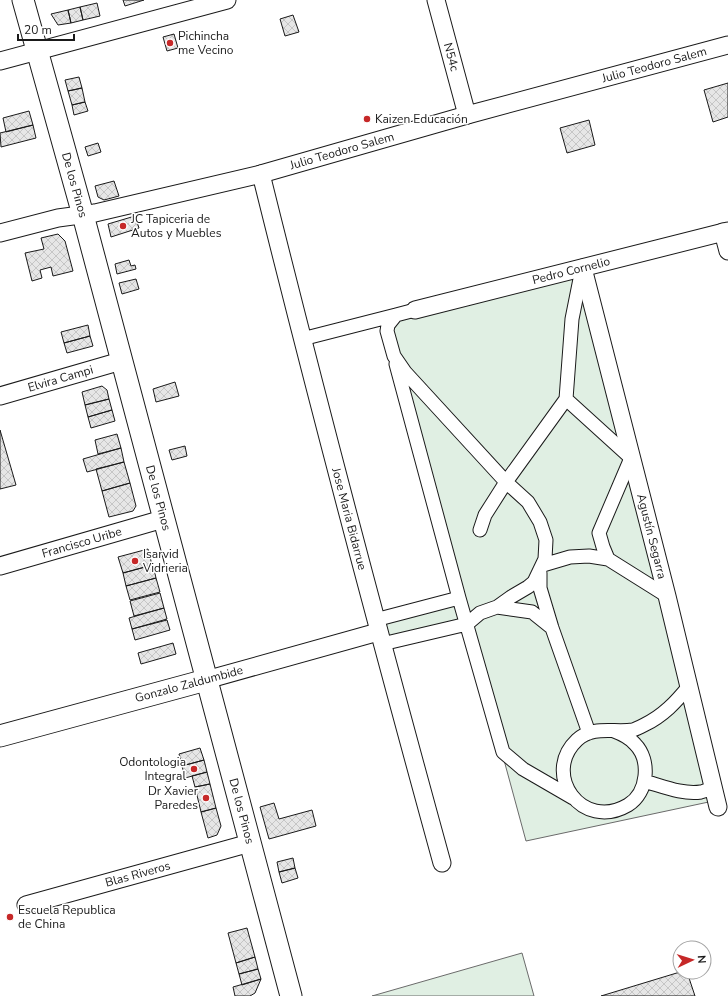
<svg xmlns="http://www.w3.org/2000/svg" width="728" height="996" font-family="'Nunito Sans',sans-serif">
	<style>
		.green { fill: #e0efe3; stroke: #6a6a6a }
		.building { fill: url(#building-cross-hatch); stroke: #1a1a1a }
		.lines { fill: none; stroke-linecap: round; stroke-linejoin: round }
		.pedestrian-casing { stroke: #1a1a1a; stroke-width: 15 }
		.minor-casing { stroke: #1a1a1a; stroke-width: 19 }
		.tertiary-casing { stroke: #1a1a1a; stroke-width: 23 }
		.pedestrian { stroke: #fff; stroke-width: 13 }
		.minor { stroke: #fff; stroke-width: 17 }
		.tertiary { stroke: #fff; stroke-width: 21 }
		.poi-dot { fill: #c62828; stroke: #fff; stroke-width: 1.5 }
		.labels { text-anchor: middle; dominant-baseline: central; stroke-width: 3; stroke-linejoin: round; paint-order: stroke }
		.poi-label { font-size: 12px; fill: #1a1a1a; stroke: #fff; text-anchor: start }
		.street-label { font-size: 12px; fill: #1a1a1a; stroke: #fff }
	</style>
	<defs>
		<pattern id="building-cross-hatch" width="8" height="8" patternUnits="userSpaceOnUse"><rect width="8" height="8" fill="#e6e6e6"/><path d="M0 0l8 8M0 8l8-8" fill="none" stroke="#c5c5c5"/></pattern>
	</defs>
	<rect width="100%" height="100%" fill="#fff"/>
	<path class="green" d="M583 268 718 800 526 841 467 624 382 644 375 620 459 598 390 338 397 315Z
		M522 953 534 996H372Z"/>
	<path class="building" d="M123 0H144L125 6Z
		M97 3 100 16 83 20 80 7Z
		M80 7 83 20 71 23 68 10Z
		M68 10 71 23 58 25 51 14Z
		M293 15 299 32 285 36 280 19Z
		M174 34 178 48 167 51 163 37Z
		M79 77 82 88 68 91 65 80Z
		M728 83V117L713 122 704 90Z
		M82 88 85 102 72 105 68 91Z
		M85 102 88 111 74 115 72 105Z
		M29 111 33 125 6 132 3 118Z
		M589 120 595 145 567 153 560 128Z
		M33 125 36 138 1 147 0 133Z
		M98 143 101 152 88 156 85 147Z
		M114 181 119 196 104 200 98 197 95 186Z
		M135 216 139 228 111 237 108 224Z
		M58 234 65 241 73 271 53 276 51 267 40 270 42 278 32 281 25 253 44 249 41 238Z
		M129 260 131 266 135 265 136 269 117 274 115 264Z
		M136 279 139 289 122 294 119 283Z
		M88 325 90 336 64 343 61 332Z
		M90 336 93 346 67 353 64 343Z
		M175 382 179 396 156 402 153 389Z
		M102 386 107 390 109 399 85 405 82 392Z
		M109 399 112 410 88 417 85 405Z
		M112 410 115 421 91 428 88 417Z
		M0 430 16 485 0 489Z
		M117 434 121 448 98 454 95 440Z
		M185 446 187 456 172 460 169 450Z
		M121 448 124 462 87 472 83 459Z
		M124 462 130 483 102 491 96 469Z
		M130 483 136 506 133 511 109 517 102 491Z
		M148 549 152 565 123 573 118 557Z
		M153 565 156 578 126 586 123 573Z
		M156 578 160 592 130 600 126 586Z
		M160 593 164 608 134 616 130 601Z
		M164 608 167 619 132 629 129 618Z
		M167 620 170 630 135 640 132 629Z
		M173 643 176 654 141 664 138 653Z
		M200 748 204 760 182 766 179 754Z
		M204 760 207 772 185 778 182 766Z
		M207 772 210 784 195 787 192 776Z
		M210 784 216 808 201 812 195 787Z
		M274 803 279 819 312 810 316 826 269 839 260 807Z
		M216 808 221 826 217 835 208 838 201 812Z
		M293 858 295 868 279 872 277 862Z
		M295 868 298 878 282 883 279 872Z
		M247 928 255 957 236 963 228 933Z
		M255 957 258 969 239 974 236 963Z
		M258 969 261 979 242 985 239 974Z
		M680 972H687L695 996H601Z
		M261 979 255 993 250 996H235L233 987Z"/>
	<g class="lines">
		<g class="pedestrian-casing">
			<path id="pedestrian" d="M302 339 396 315
				M396 364 459 598 503 752 523 769 573 798
				M566 399 631 458 599 533 603 547 608 559
				M480 530 485 515 506 482 566 399 572 319 582 269
				M543 565 570 557 589 556 608 559 667 596
				M540 573V588L552 628 589 733
				M497 607 532 612 552 628
				M375 620 459 598
				M382 644 467 624 480 613 497 607 511 597 528 587 534 582 545 559 546 540 540 522 528 502 506 482 405 372 394 356 387 331 388 325 396 315 415 310
				M614 731C622 734 629 737 635 744 651 760 648 793 628 805 582 832 541 774 577 740 593 725 614 733 633 730 636 729 640 727 644 725 663 716 676 702 689 686
				M644 781C662 786 683 795 701 792 706 791 710 789 713 787"/>
		</g>
		<g class="minor-casing">
			<g id="minor">
				<path id="s1" d="M436 0 467 115"/>
				<path d="M0 61 227 0"/>
				<path id="s2" d="M261 174C318 404 379 634 442 863"/>
				<path d="M723 232 728 251"/>
				<path id="s3" d="M0 233 58 218 95 213 261 174 467 115 728 45"/>
				<path id="s4" d="M583 268 667 596 718 807"/>
				<path id="s5" d="M415 310 728 231"/>
				<path id="s6" d="M0 396 121 361"/>
				<path id="s7" d="M0 566 163 519"/>
				<path d="M206 680 378 632"/>
				<path id="s8" d="M26 905 250 843"/>
			</g>
		</g>
		<g class="tertiary-casing">
			<g id="tertiary">
				<path id="s9" d="M23 0 83 215 291 996"/>
				<path d="M0 736 206 680"/>
			</g>
		</g>
		<use href="#pedestrian" class="pedestrian"/>
		<use href="#minor" class="minor"/>
		<use href="#tertiary" class="tertiary"/>
	</g>
	<g class="poi-dot">
		<circle cx="170" cy="43" r="4"/>
		<circle cx="367" cy="119" r="4"/>
		<circle cx="123" cy="226" r="4"/>
		<circle cx="135" cy="561" r="4"/>
		<circle cx="194" cy="769" r="4"/>
		<circle cx="206" cy="798" r="4"/>
		<circle cx="10" cy="917" r="4"/>
	</g>
	<g class="labels">
		<g class="poi-label">
			<text x="178" y="36">Pichincha<tspan x="178" dy="14">me Vecino</tspan></text>
			<text x="375" y="119">Kaizen Educación</text>
			<text x="131" y="219">JC Tapiceria de<tspan x="131" dy="14">Autos y Muebles</tspan></text>
			<text x="143" y="554">Isarvid<tspan x="143" dy="14">Vidrieria</tspan></text>
			<text x="186" y="762" text-anchor="end">Odontologia<tspan x="186" dy="14">Integral</tspan></text>
			<text x="198" y="791" text-anchor="end">Dr Xavier<tspan x="198" dy="14">Paredes</tspan></text>
			<text x="18" y="910">Escuela Republica<tspan x="18" dy="14">de China</tspan></text>
		</g>
		<g class="street-label">
			<text stroke="none"><textPath href="#s1" startOffset="59">N54c</textPath></text>
			<text stroke="none"><textPath href="#s3" startOffset="676">Julio Teodoro Salem</textPath></text>
			<text stroke="none"><textPath href="#s3" startOffset="352">Julio Teodoro Salem</textPath></text>
			<text stroke="none"><textPath href="#s9" startOffset="192">De los Pinos</textPath></text>
			<text stroke="none"><textPath href="#s5" startOffset="161">Pedro Cornelio</textPath></text>
			<text stroke="none"><textPath href="#s6" startOffset="63">Elvira Campi</textPath></text>
			<text stroke="none"><textPath href="#s9" startOffset="516">De los Pinos</textPath></text>
			<text stroke="none"><textPath href="#s2" startOffset="356">Jose Maria Bidarrue</textPath></text>
			<text stroke="none"><textPath href="#s4" startOffset="277">Agustín Segarra</textPath></text>
			<text stroke="none"><textPath href="#s7" startOffset="85">Francisco Uribe</textPath></text>
			<text transform="translate(189 684) rotate(-15)">Gonzalo Zaldumbide</text>
			<text stroke="none"><textPath href="#s9" startOffset="840">De los Pinos</textPath></text>
			<text stroke="none"><textPath href="#s8" startOffset="116">Blas Riveros</textPath></text>
		</g>
	</g>
	<g transform="translate(692 960) rotate(86)"><circle r="19" fill="#ffffff" stroke="#a3a3a3"/>
	<path d="M0-3L7 15L0 10L-7 15Z" fill="#c62828"/>
	<text y="-6" font-size="11" font-weight="bold" text-anchor="middle" fill="#1a1a1a">N</text>
	</g>
	<path d="M18 34v6h56v-6" fill="none" stroke="#1a1a1a" stroke-width="2"/>
	<text x="24" y="34" font-size="12" fill="#1a1a1a" stroke="#ffffff" stroke-width="3" paint-order="stroke">20 m</text>
</svg>
